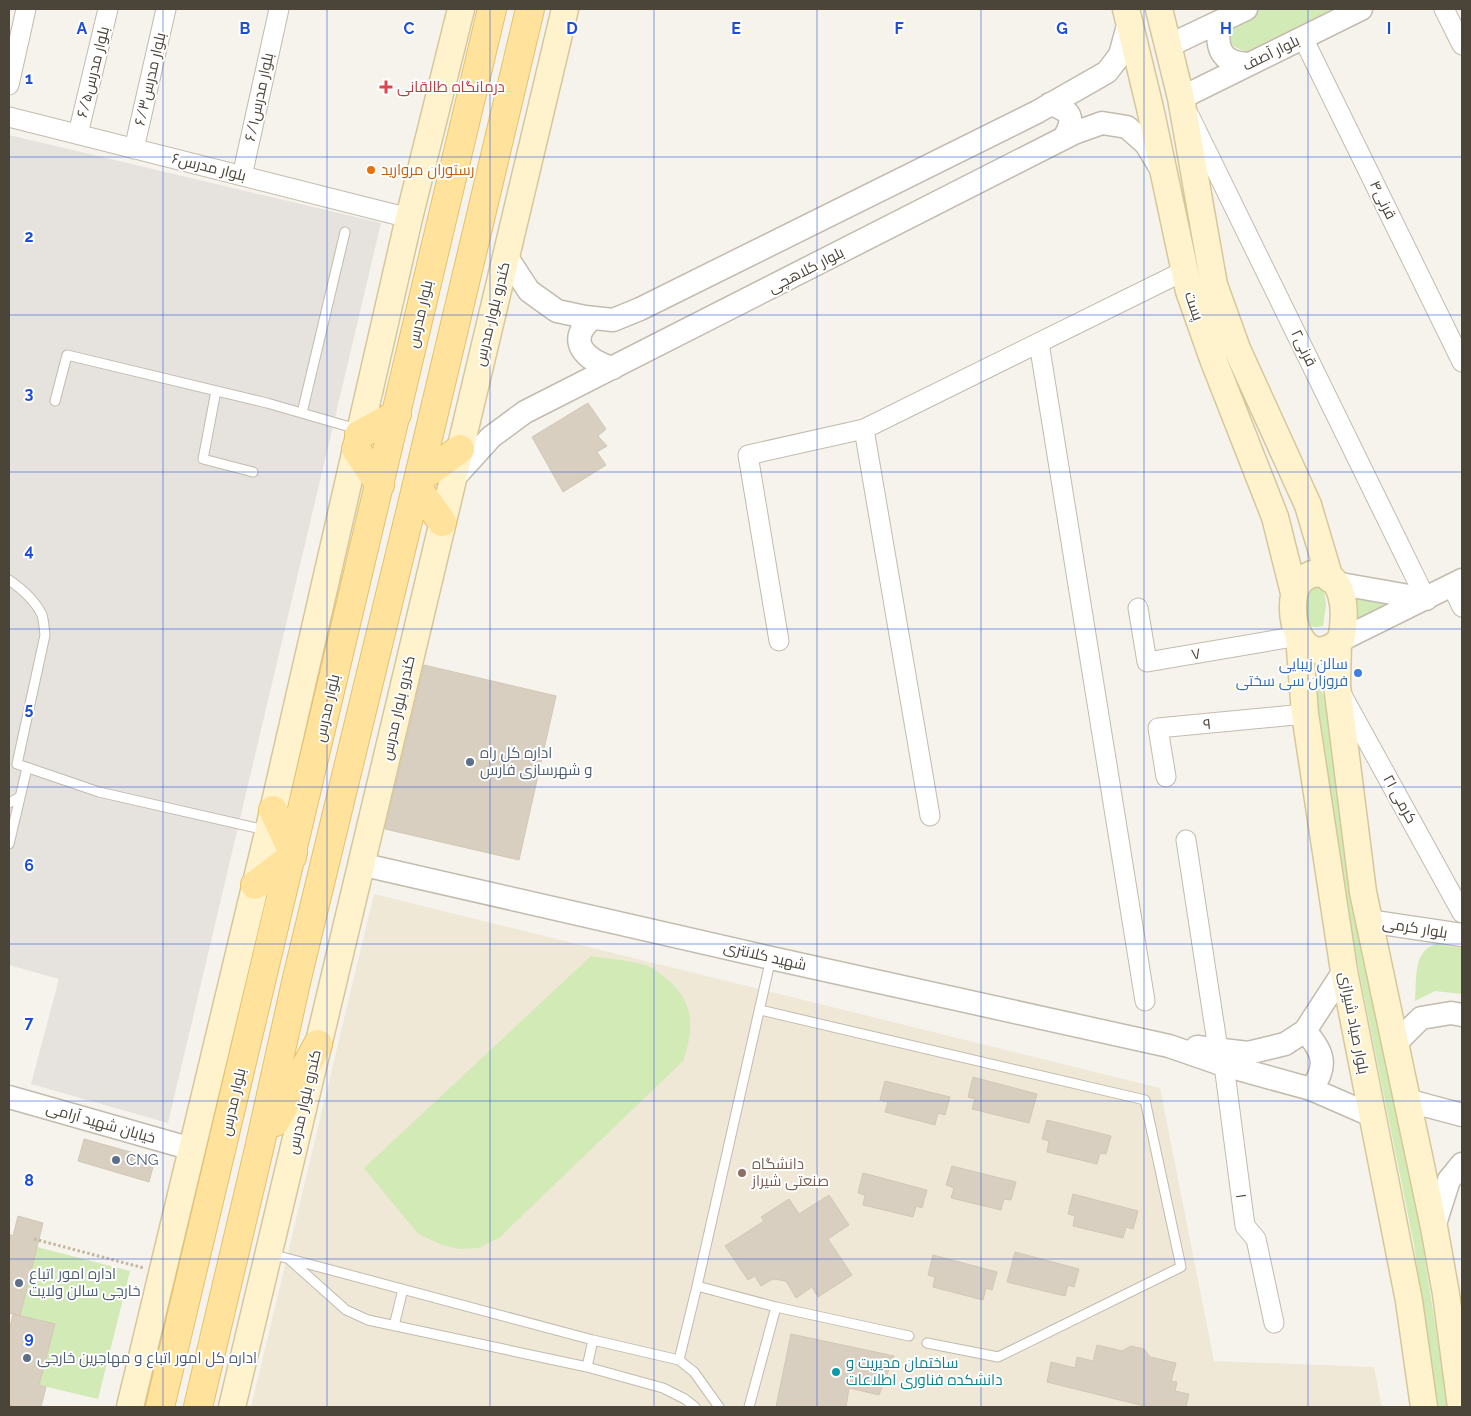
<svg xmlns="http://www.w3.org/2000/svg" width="1471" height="1416" font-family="Raleway,Cairo,sans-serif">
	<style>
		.industrial { fill: #e6e2dd }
		.education { fill: #efe8d6 }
		.green { fill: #d2eab5 }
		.building { fill: #d8cfc1; stroke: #d3c7b4 }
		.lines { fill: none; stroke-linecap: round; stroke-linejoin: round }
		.service-casing { stroke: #c2bbae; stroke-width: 11 }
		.minor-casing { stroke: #c2bbae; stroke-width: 21 }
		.tertiary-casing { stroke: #c2bbae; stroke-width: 25 }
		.secondary-casing { stroke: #d6c79b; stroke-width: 29 }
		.primary-casing { stroke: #e6c16a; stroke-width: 30 }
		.path { stroke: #c4b79f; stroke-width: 3; stroke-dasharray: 2.5 2.5; stroke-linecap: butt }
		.service { stroke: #fff; stroke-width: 9 }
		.minor { stroke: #fff; stroke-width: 19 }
		.tertiary { stroke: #fff; stroke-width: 22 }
		.secondary { stroke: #fff3cd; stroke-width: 26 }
		.primary { stroke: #ffe39c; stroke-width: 28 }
		.grid { fill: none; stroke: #1d4ed8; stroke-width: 1; stroke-opacity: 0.55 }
		.health-dot { fill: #e0444e; stroke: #fff; stroke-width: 2 }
		.food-dot { fill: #e8710a; stroke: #fff; stroke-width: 2 }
		.shop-dot { fill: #3f7fe0; stroke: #fff; stroke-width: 2 }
		.service-dot { fill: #5c6f8a; stroke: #fff; stroke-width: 2 }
		.education-dot { fill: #8d6e63; stroke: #fff; stroke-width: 2 }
		.culture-dot { fill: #0f9aa8; stroke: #fff; stroke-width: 2 }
		.labels { text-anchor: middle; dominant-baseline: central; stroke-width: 4; stroke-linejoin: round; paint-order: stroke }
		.street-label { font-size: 15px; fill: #4b4439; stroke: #fff }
		.health-label { font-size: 15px; fill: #be3a42; stroke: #fff; text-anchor: start }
		.food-label { font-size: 15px; fill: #c56008; stroke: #fff; text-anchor: start }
		.shop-label { font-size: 15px; fill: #366cbe; stroke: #fff; text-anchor: end }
		.service-label { font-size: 15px; fill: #4e5e75; stroke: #fff; text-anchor: start }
		.education-label { font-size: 15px; fill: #785e54; stroke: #fff; text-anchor: start }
		.culture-label { font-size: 15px; fill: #0d838f; stroke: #fff; text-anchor: start }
		.grid-label { font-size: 16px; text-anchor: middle; font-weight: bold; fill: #1d4ed8; stroke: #fff; stroke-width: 4; stroke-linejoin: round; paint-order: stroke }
	</style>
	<rect width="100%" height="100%" fill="#f6f3ec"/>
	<path class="industrial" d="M9 135 381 223 168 1123 31 1084 59 979 9 965Z"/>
	<path class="education" d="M374 894 1160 1088 1214 1361 1374 1367 1382 1407H251Z"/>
	<path class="green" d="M1260 9H1340L1250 54 1233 46 1227 37 1231 24Z
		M1305 582 1324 587 1326 606 1323 626C1316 628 1312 627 1306 624Z
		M1352 595 1410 603 1352 623Z
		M1317 683 1324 696 1353 886 1412 1176 1448 1407H1437L1414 1245 1325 801 1309 684Z
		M1437 944 1462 948V994L1435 991 1415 1001C1417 981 1412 949 1437 944Z
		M591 956C608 959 628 960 645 965 654 968 661 974 668 980 695 1003 694 1030 683 1061L499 1238 478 1248 460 1249 442 1245 418 1234 364 1168Z
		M37 1247 130 1271 98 1399 39 1385 55 1325 20 1316Z"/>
	<path class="building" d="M588 403 606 429 598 436 607 446 597 452 606 465 563 492 532 437Z
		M424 665 556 696 519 860 385 829Z
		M973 1077 1037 1094 1029 1123 972 1109 975 1099 968 1097Z
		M885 1081 950 1097 945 1115 938 1113 935 1125 885 1112 888 1102 880 1100Z
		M1047 1120 1111 1136 1106 1154 1100 1153 1097 1164 1047 1152 1049 1141 1042 1139Z
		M84 1139 155 1159 149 1182 78 1161Z
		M952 1166 1016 1182 1011 1200 1004 1199 1001 1210 951 1198 954 1188 946 1185Z
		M863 1173 927 1190 922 1208 916 1206 913 1217 863 1205 865 1195 858 1193Z
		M1073 1194 1138 1211 1133 1229 1126 1227 1123 1238 1073 1226 1075 1216 1068 1214Z
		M829 1195 849 1225 828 1239 852 1275 818 1297 812 1287 796 1298 786 1281 773 1279 761 1286 755 1276 748 1280 725 1246 764 1221 761 1217 789 1199 799 1214Z
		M18 1216 43 1223 20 1316 9 1313V1234L13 1236Z
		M1015 1252 1079 1269 1074 1287 1068 1285 1065 1296 1007 1282Z
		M933 1255 997 1272 992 1290 986 1288 983 1300 933 1287 935 1277 928 1275Z
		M13 1314 55 1324 39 1385 46 1387 41 1407H16L9 1405V1331Z
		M791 1334 894 1356 879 1395 849 1388 846 1407H776Z
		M1097 1345 1122 1351 1131 1346 1144 1349 1150 1357 1176 1363 1171 1381 1177 1382 1175 1391 1189 1394 1186 1407H1148L1047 1382 1051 1362 1075 1368 1077 1357 1093 1361Z"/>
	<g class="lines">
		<g class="service-casing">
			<path id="service" d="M216 391 203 459 253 472
				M55 401 67 355 267 403 357 429
				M302 413 345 232
				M9 580C22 589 35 600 42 615 44 621 44 629 45 635L17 764 99 792 265 830
				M9 803 20 797
				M9 844 27 768
				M760 1010 1145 1100 1181 1267 998 1357 927 1343
				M271 1254 593 1340 679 1360 694 1372 719 1407
				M290 1260 346 1310 368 1320 587 1367 663 1388 685 1399 695 1407
				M697 1286 776 1307 749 1407
				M776 1307 909 1336
				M394 1326 403 1289
				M679 1360 697 1286 771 958
				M587 1367 593 1340"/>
		</g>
		<g class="minor-casing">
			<path id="minor" d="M1444 9 1462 45
				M1303 38 1462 362
				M9 85 26 9
				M9 117 409 218
				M1190 117 1426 599
				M78 134 108 9
				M134 149 166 9
				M242 176 279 9
				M1039 343 1145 1001
				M864 429 930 816
				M1452 586 1462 607
				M1138 608 1147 662 1299 636
				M779 641 748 455 864 429 1184 271
				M1342 695 1462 913
				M1166 777 1158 728 1305 714
				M1186 840 1218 1049
				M1224 1065 1245 1226 1256 1239 1274 1323"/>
		</g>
		<g class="tertiary-casing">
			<path id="tertiary" d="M1220 22C1215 47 1220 63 1248 64
				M1168 46 1246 9
				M1181 98 1361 9
				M1050 104C1071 111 1076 117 1064 138
				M506 256 529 291 557 311 585 317 613 320 640 309 1037 112 1107 72 1120 55 1129 22
				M593 318C564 340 586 361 613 368
				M452 480 491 437 525 412 1074 133 1102 123 1127 127 1146 144 1160 167
				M1335 583 1426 599
				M1341 640 1462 580
				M360 864 771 958 1169 1046 1224 1065 1311 1089 1373 1116
				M1368 921 1462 935
				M1305 1031C1323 1051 1329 1066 1311 1089
				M1394 1045 1421 1018 1451 1013 1462 1015
				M1197 1047 1248 1053 1285 1044 1305 1031 1344 971
				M9 1097 192 1149
				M1406 1100 1462 1115
				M1434 1227 1449 1180 1462 1164"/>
		</g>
		<g class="secondary-casing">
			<path id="secondary" d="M1126 9 1150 108 1189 291 1213 359 1275 517 1294 593
				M1159 9 1181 98 1214 285 1237 349 1308 505 1330 579
				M1312 574C1315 574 1321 573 1324 574 1348 583 1345 621 1341 640 1302 676 1282 610 1299 583 1302 579 1307 576 1312 574Z
				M1299 636 1305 714 1344 971 1409 1301 1424 1407
				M1338 642 1337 685 1363 892 1434 1227 1446 1294 1461 1407
				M130 1407 267 837 409 218 461 9
				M232 1407 565 9"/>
		</g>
		<g class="primary-casing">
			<path id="primary" d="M359 435 397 414
				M356 449 380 485
				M418 480 460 449
				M417 487 442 522
				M273 810 293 852
				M255 885 292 857
				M275 1122 318 1044
				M160 1407 492 9
				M198 1407 259 1149 297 978 418 480 530 9"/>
		</g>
		<path class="path" d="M34 1239 144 1268"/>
		<use href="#service" class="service"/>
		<use href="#minor" class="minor"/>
		<use href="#tertiary" class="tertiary"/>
		<use href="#secondary" class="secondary"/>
		<use href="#primary" class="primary"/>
	</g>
	<path class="grid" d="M163 9V1407M327 9V1407M490 9V1407M654 9V1407M817 9V1407M981 9V1407M1144 9V1407M1308 9V1407M9 157H1462M9 315H1462M9 472H1462M9 629H1462M9 787H1462M9 944H1462M9 1101H1462M9 1259H1462"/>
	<path class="health-dot" d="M383.5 79.5h5v5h5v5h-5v5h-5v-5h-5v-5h5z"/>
	<circle class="food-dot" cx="371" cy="170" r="5"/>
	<circle class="shop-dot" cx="1358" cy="673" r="5"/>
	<g class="service-dot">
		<circle cx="470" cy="762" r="5"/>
		<circle cx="116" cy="1160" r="5"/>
		<circle cx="19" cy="1283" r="5"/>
		<circle cx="27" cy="1358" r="5"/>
	</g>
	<circle class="education-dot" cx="742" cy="1173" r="5"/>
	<circle class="culture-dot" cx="836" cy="1372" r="5"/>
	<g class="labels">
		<g class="street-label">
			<text transform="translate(1271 53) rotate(-26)">بلوار آصف</text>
			<text transform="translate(93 72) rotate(-76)">بلوار مدرس۶/۵</text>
			<text transform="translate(150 79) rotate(-77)">بلوار مدرس۶/۳</text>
			<text transform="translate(259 97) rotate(-78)">بلوار مدرس۶/۱</text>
			<text transform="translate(209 167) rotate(14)">بلوار مدرس۶</text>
			<text transform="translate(1383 200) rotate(64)">قرنی۴</text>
			<text transform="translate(806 270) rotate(-27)">بلوار کلاهچی</text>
			<text transform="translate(1194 306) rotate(71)">پست</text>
			<text transform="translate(420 314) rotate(-77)">بلوار مدرس</text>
			<text transform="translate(492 314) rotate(-76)">کندرو بلوار مدرس</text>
			<text transform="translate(1304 348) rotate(64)">قرنی۲</text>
			<text transform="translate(1196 654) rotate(-10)">۷</text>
			<text transform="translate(327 708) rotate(-77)">بلوار مدرس</text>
			<text transform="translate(398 708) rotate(-77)">کندرو بلوار مدرس</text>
			<text transform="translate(1207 724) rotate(-6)">۹</text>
			<text transform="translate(1400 799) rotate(61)">کرمی ۲۱</text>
			<text transform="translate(1415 928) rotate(9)">بلوار کرمی</text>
			<text transform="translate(765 956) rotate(13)">شهید کلانتری</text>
			<text transform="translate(1354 1023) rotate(79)">بلوار صیاد شیرازی</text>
			<text transform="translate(233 1102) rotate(-77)">بلوار مدرس</text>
			<text transform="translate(304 1102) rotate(-77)">کندرو بلوار مدرس</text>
			<text transform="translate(101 1123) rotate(16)">خیابان شهید آرامی</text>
			<text transform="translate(1241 1196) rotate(82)">۱</text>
		</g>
		<g class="health-label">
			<text x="397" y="87">درمانگاه طالقانی</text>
		</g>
		<g class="food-label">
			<text x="381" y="170">رستوران مروارید</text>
		</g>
		<g class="shop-label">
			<text x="1348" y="664">سالن زیبایی<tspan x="1348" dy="17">فروزان سی سختی</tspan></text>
		</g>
		<g class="service-label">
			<text x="480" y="753">اداره کل راه<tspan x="480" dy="17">و شهرسازی فارس</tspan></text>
			<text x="126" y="1160">CNG</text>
			<text x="29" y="1274">اداره امور اتباع<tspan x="29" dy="17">خارجی سالن ولایت</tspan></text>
			<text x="37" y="1358">اداره کل امور اتباع و مهاجرین خارجی</text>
		</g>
		<g class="education-label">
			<text x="752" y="1164">دانشگاه<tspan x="752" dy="17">صنعتی شیراز</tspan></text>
		</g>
		<g class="culture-label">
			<text x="846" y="1363">ساختمان مدیریت و<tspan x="846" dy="17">دانشکده فناوری اطلاعات</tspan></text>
		</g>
	</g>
	<g class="grid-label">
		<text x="82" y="34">A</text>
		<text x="245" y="34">B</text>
		<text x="409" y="34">C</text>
		<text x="572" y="34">D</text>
		<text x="736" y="34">E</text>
		<text x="899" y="34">F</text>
		<text x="1062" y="34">G</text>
		<text x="1226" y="34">H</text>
		<text x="1389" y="34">I</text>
		<text x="29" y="84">1</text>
		<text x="29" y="242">2</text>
		<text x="29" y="399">3</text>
		<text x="29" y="556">4</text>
		<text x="29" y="714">5</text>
		<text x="29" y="871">6</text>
		<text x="29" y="1028">7</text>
		<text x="29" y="1186">8</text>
		<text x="29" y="1343">9</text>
	</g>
	<rect width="1471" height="1416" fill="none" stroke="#4b4439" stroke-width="20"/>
</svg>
